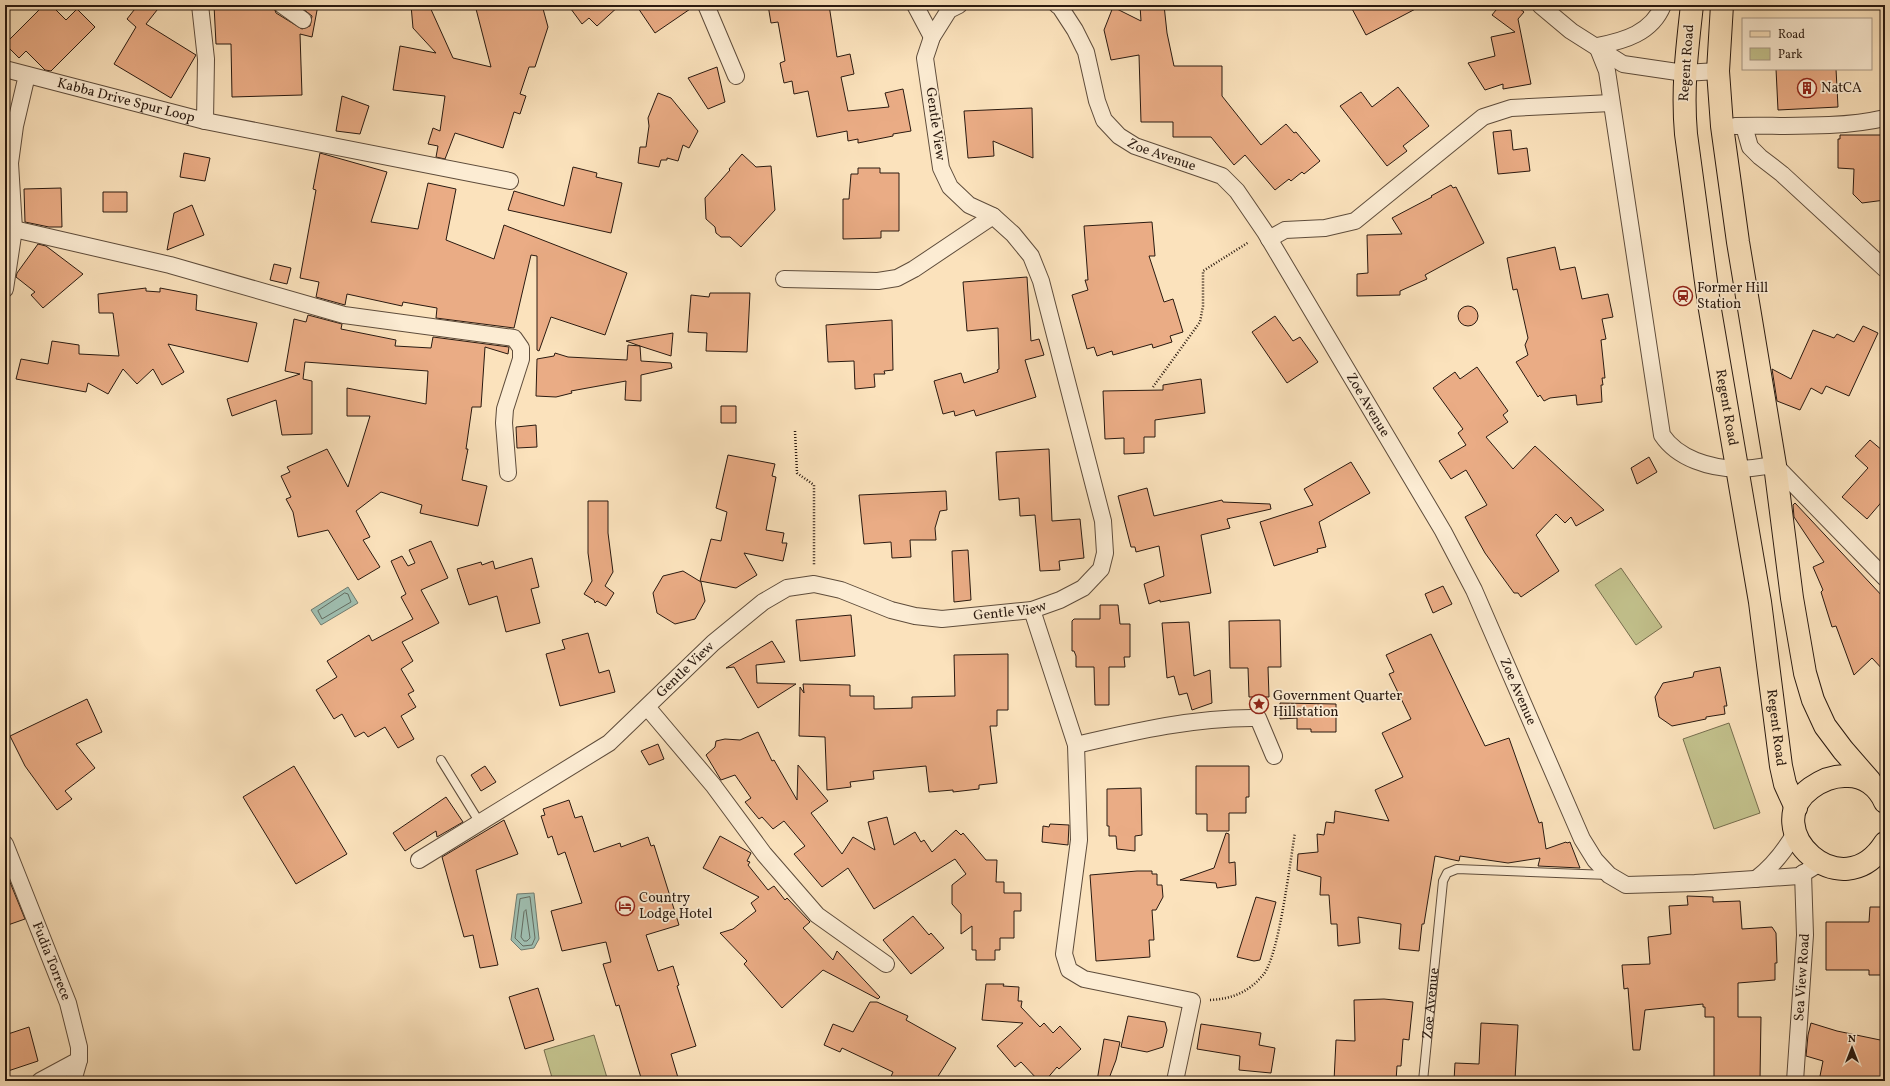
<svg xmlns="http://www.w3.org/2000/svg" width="1890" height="1086" font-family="Vollkorn,serif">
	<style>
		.green { fill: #c3c28d; stroke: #766e4e }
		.water { fill: #9fbeb0; stroke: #707c70 }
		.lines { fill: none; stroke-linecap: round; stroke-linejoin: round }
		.shore { stroke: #646c60; stroke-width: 1 }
		.building { fill: #eaac85; stroke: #2a1a10 }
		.service-casing { stroke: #5e4c3b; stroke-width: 10 }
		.minor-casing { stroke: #5e4c3b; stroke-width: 18 }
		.primary-casing { stroke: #2a1a10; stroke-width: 24 }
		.path { stroke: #2a1a10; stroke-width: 2.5; stroke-dasharray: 1 2; stroke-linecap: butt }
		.service { stroke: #fcecd3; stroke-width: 8 }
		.minor { stroke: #fcecd3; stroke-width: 16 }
		.primary { stroke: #fbe2bc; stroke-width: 22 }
		.labels { text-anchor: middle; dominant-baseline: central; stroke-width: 3.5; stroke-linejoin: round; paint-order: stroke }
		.street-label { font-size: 14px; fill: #2a1a10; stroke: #fcecd3 }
		.poi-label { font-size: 14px; fill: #2a1a10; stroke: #fcecd3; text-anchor: start }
	</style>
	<rect width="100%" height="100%" fill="#fbe2bc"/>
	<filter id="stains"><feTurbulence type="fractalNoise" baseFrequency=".005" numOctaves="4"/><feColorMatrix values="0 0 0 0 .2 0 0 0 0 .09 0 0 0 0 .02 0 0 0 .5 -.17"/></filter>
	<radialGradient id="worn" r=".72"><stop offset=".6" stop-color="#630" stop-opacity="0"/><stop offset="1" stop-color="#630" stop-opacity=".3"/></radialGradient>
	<path class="green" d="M1621 568 1662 627 1636 645 1595 585Z
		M1729 723 1760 813 1714 829 1683 739Z
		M594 1035 608 1081H553L544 1050Z"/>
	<path class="water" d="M348 587 358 603 321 625 311 610Z
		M534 893 539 939 534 948 521 950 511 940 517 894Z"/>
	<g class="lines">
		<path class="shore" d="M345 593 348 594 351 602 322 619 318 611Z
			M530 897 535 938 532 945 523 946 515 938 520 899Z
			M526 910 530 938 527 941H524L521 937 524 912Z"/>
	</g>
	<path class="building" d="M44 5H51L66 20 77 9 95 27 51 71 45 70 26 51 19 58 5 44Z
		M138 5H161L146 24 196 55 171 98 114 64 136 27 127 19Z
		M214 5H273L276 13 302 29 310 26 312 16 298 5H318L312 37 300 34 302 95 232 97 231 44H216Z
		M411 5H429L453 58 491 67 475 5H542L548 27 535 67H529L520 94 526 96 520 114 514 112 503 148 455 133 445 159 436 157 438 146 428 144 433 128 440 131 445 96 393 90 400 46 436 53 413 28Z
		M568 5H620L597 26 589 18 582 24Z
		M636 5H696L655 33Z
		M768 5H829L837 57 850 54 854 74 841 77 848 111 889 107 885 93 903 89 911 131 893 134V136L858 143V139L848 141 847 131 817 137 808 91 794 94 792 81 784 83 780 63 785 61 778 22 771 23Z
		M1140 5H1164L1167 33 1174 66H1222V96L1261 145 1286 124 1294 133 1296 132 1320 161 1304 174 1302 172 1291 181 1289 179 1275 190 1245 155 1234 165 1211 137H1173V122H1141L1139 55 1111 60 1104 30 1113 7 1141 21Z
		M1350 5H1423L1366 35Z
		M1500 5H1515L1524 12 1518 19 1531 84 1503 89V84L1485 90 1468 63 1495 56 1491 37 1515 32 1492 15Z
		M717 67 725 102 708 109 688 78Z
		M1776 69H1836L1838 107 1778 110Z
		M1398 87 1429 126 1403 146 1407 151 1387 166 1340 106 1361 92 1372 107Z
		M658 93 671 98 698 131 689 148 683 145 678 161 667 158V160H661L659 167 638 163 640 147H646L649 126 648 118Z
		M342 96 369 106 360 134 336 131Z
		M1032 108 1033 158 993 141 994 156 968 158 964 111Z
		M1511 130 1513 150 1527 148 1530 171 1498 174 1493 132Z
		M1840 135H1885V200L1862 203 1853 194 1854 169 1838 168V139H1840Z
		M184 153 210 158 205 181 180 177Z
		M320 153 387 172 371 222 418 229 428 183 456 189 446 240 494 259 504 225 627 273 605 335 551 317 539 351 537 350V256L531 255 514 328 436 318 437 308 403 302 402 306 347 294 345 305 316 297 319 282 300 278 316 190 313 189Z
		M742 154 756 167 771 166 775 210 741 247 730 237H721L716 233 715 227 706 219 705 198 730 170 729 169Z
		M573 167 597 173 596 177 622 183 611 233 508 210 514 191 564 206Z
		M858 168H880V173H899V231H881V238L843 239V199H849L851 174H858Z
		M1451 185 1453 188 1456 187 1484 243 1425 275 1427 279 1400 291V295L1357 296V274L1368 273 1367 235 1402 234 1392 218 1432 197 1431 196Z
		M61 188 62 227H49L25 222 24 189Z
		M103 192H127V212H103Z
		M192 205 204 235 167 250 174 213Z
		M1152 222 1155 256H1149L1164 302 1173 299 1183 332 1170 336 1172 342 1153 348 1152 344 1113 355 1112 351 1097 356 1094 347 1087 349 1072 295 1088 290 1085 280H1088L1084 226Z
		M38 244 46 246 83 274 43 308 31 295 35 292 16 277 17 273Z
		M1555 247 1560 270 1575 267 1582 299 1608 294 1613 317 1602 319 1606 339 1601 340 1605 378H1602L1603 385H1601L1602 402 1577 405 1576 395 1550 398 1544 401 1540 395 1538 397 1516 362 1528 355 1525 345 1528 338 1517 289 1513 290 1507 258Z
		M274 264 291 268 287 284 270 280Z
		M1027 277 1031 341 1039 339 1044 355 1025 360 1036 397 976 416 974 410 955 416 954 411 943 414 934 381 961 373 964 383 998 372 997 370 999 369 998 328 967 331 963 282Z
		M146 288V291L160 292V288L197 295 196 310 257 323 248 362 168 344 184 372 162 385 153 369 137 384 123 369 108 394 88 383 86 392 16 379 21 359 48 364 52 341 79 345V354L119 356 113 313H99L98 294Z
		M710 293H750L747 352 706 351 707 333 688 332 691 295 709 297Z
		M1458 316a10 10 0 1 1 20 0a10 10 0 1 1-20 0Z
		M308 315 342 324 341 329 396 340 395 346 431 348 433 337 509 347 508 354 485 347 481 407H472L466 449H468L462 480 487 486 478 526 420 513 422 505 381 492 356 511 370 537 363 540 380 567 358 580 328 530 298 537 293 512 286 499 291 497 281 476 290 472 287 467 327 449 348 487 370 416H347V388L426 404 428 371 305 362 303 379 312 381V434L282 435 276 400 232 416 227 399 300 374 285 371 294 319 306 322Z
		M1275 316 1293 341 1300 337 1318 362 1287 383 1252 332Z
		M892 320 893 370 884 371 885 374H874L875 387 855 389 854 361 828 362 826 325Z
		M1863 326 1878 333 1849 396 1826 386 1822 394 1811 388 1800 410 1777 401 1772 369 1791 379 1813 330 1834 338 1837 334 1854 342Z
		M673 333 671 356 640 346 641 361 671 363 672 368 641 375V401L625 400 626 381 571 391 572 393 556 397 536 396 537 359 554 356 555 353 568 357 627 360 628 345 640 346 626 341Z
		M1477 367 1508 411 1503 415 1508 422 1486 437 1513 469 1535 446 1604 510 1576 526 1571 517 1565 523 1556 514 1536 535 1559 571 1521 597 1518 593H1514L1485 553 1465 517 1487 505 1466 470 1451 479 1439 461 1466 445 1458 433 1463 429 1433 388 1455 372 1460 379Z
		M1201 379 1205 413 1155 420V437H1144V453L1124 454V438L1105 439 1103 391 1163 390V385Z
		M721 406H736V423H721Z
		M536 425 537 447 517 448 516 427Z
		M1870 440 1883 451 1885 449V498L1867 519 1842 497 1868 468 1855 456Z
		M1049 449 1052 521 1080 519 1084 558 1059 561 1060 570 1040 571 1035 515 1020 516 1019 498 999 500 996 452Z
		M728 455 775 464 772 476 776 477 766 530 784 533 782 543H787L783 561 744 553 757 575 736 588 700 581 711 539 721 541 727 512 716 508Z
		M1649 457 1657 472 1637 484 1631 468Z
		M1351 462 1370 493 1319 522 1326 547 1317 549 1318 552 1274 566 1260 522 1313 505 1304 489Z
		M1147 488 1154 516 1222 500 1223 502 1270 504 1271 509 1227 519 1230 528 1201 535 1211 593 1160 602V600L1149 604 1144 584 1164 576 1159 546 1136 552 1135 547H1131L1118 496Z
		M946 491 947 510 940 511 935 528 936 540H910L911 557 892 558 891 542 864 544 859 495Z
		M588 501H608V533L613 572 605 586 614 593 606 606 597 601 595 603 594 600 584 594 592 581 588 553Z
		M1795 503 1885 599V672L1872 658 1854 675 1836 626 1832 627 1821 592 1823 590 1813 567 1824 562 1794 517 1793 505Z
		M431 541 448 578 421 590 439 623 402 642 413 661 401 669 414 691 408 694 416 707 401 716 414 739 398 748 385 727 368 737 364 732 355 737 342 714 334 719 316 690 337 677 327 661 369 635 372 641 413 619 401 597 406 594 391 561 402 556 408 566 415 563 409 550Z
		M968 550 971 600 954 602 952 551Z
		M532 558 539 587 531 589 540 623 506 632 497 596 469 605 457 569 481 562 482 565 493 561 495 569Z
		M683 571 701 582 705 601 695 619 675 624 657 613 653 593 663 576Z
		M1443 586 1452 604 1433 613 1425 594Z
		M1100 605H1118L1120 624H1130V657H1124L1125 667H1109V705H1095L1094 667H1076V656L1074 651H1072V621L1074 619H1100Z
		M851 615 855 656 800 661 796 620Z
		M1280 620 1281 667H1268L1269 697H1249L1248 668H1230L1229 621Z
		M1189 622 1194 676 1210 670 1212 703 1192 710 1187 693 1179 695 1174 676 1167 678 1162 623Z
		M588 633 599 673 609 670 615 692 560 706 546 654 565 649 562 640Z
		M1431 634 1485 746 1509 738 1539 823 1542 822 1546 849 1566 842 1567 843 1570 842 1580 868 1538 866 1540 858 1508 863 1460 856 1459 861 1435 856 1424 924H1422L1419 951 1399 949 1401 924 1358 917 1360 943 1338 946 1337 924H1331L1329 895H1320L1321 877 1297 870 1298 854 1318 852 1317 834 1324 835 1326 822 1334 823 1335 811 1389 821 1375 790 1403 777 1382 733 1411 719 1389 674 1394 672 1386 655Z
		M772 641 785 662 756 665 757 683 796 684 758 708 734 667 726 668Z
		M1008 654V710H997V726H990L997 783 979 785V789L953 792V790L929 792 926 766 873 771 874 779 850 782 851 787 827 790 825 737 799 736 800 687 804 693 803 684 850 685V696H874V709L912 708V697L955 696 954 655Z
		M1720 667 1727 706H1724L1725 714 1706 717V719L1672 726 1659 717 1655 697 1663 683 1693 677 1694 672Z
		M87 699 102 732 76 744 95 768 65 791 72 799 57 810 25 766 10 736Z
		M1280 703 1336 704V732H1311V729H1297V718L1280 719Z
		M758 732 772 761 774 760 797 800 798 765 828 801 811 813 842 854 853 837 875 850 868 822 887 817 894 845 915 832 921 842 924 840 932 852 956 830 961 835 963 833 986 860H997L996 882H1004V893H1021V911H1014V938H1000V950H995V960H976V950H972V926L961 934V914L952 904V885L966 874 955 859 874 909 848 868 822 887 794 854 805 846 784 821 773 829 762 817 759 819 745 802 751 798 735 775 721 780 706 755 715 747 716 741 725 739 740 740Z
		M658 744 664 759 649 765 641 751Z
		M294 766 347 854 296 884 243 797Z
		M485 766 496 782 481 791 471 775Z
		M1196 766H1249V797H1246V813H1229V831H1207V814H1196Z
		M1141 788 1142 835 1135 836V851L1117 849 1116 836H1109V826H1107V789Z
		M446 797 463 822 437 837 436 831 405 851 393 833Z
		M569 800 575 818 582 816 594 852 620 843 621 847 648 837 651 846 654 845 679 925 646 935 658 971 673 966 679 985 677 986 696 1046 671 1054 679 1081H642L619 1005 616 1006 603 964 611 962 606 942 562 951 551 911 582 903 565 852 558 855 552 836 548 838 541 816 545 815 543 809Z
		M504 820 518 854 476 870 498 965 480 968 473 935 464 937 442 857Z
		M1050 824 1069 825 1068 845 1042 842 1043 826 1049 827Z
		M1226 833 1229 834V863L1235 862 1236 885 1217 888 1216 883 1180 880 1214 868Z
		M720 836 751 853 747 861 750 862 748 865 768 890 774 886 785 900 787 898 810 922 803 928 833 960 837 951 880 997 878 999 823 970 782 1008 744 964 747 961 720 933 733 929 756 911 751 903 759 897 703 868Z
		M5 870 25 919 5 926Z
		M1137 871H1152V874H1157V885H1162L1163 897 1156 910H1152L1154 940H1149L1150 957 1096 961 1090 875Z
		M1687 896 1713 897V902L1740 901 1742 929 1772 927 1776 933 1777 963H1775V980L1738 983V1017H1761L1760 1079H1714V1017H1705V1007H1703V1004L1645 1010 1640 1050H1633L1628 988 1624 989 1622 965 1650 964 1648 937 1671 934 1669 906 1688 905Z
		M1256 897 1276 902 1260 960 1254 961 1237 957Z
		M1870 907H1885V975H1869V970H1826V922H1869Z
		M913 916 929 935 931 933 944 948 911 974 883 940Z
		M986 984H1004L1003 986 1019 987 1018 1001H1022L1021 1007 1040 1027 1044 1023 1053 1033 1060 1026 1081 1049 1059 1069 1057 1067 1045 1081H1039L1021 1062 1015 1067 997 1046 1023 1023 982 1020Z
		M538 988 554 1040 525 1049 509 997Z
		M1384 999 1413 1002 1409 1040 1403 1039 1401 1066H1397L1396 1081H1334L1336 1040 1355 1041 1354 1000Z
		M870 1002H877L908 1016 906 1020 956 1048 935 1081H889L893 1072 842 1048 840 1052 824 1045 833 1024 853 1032Z
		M1128 1016 1165 1022 1167 1030 1163 1047 1147 1052 1121 1047Z
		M1481 1023 1518 1025 1515 1080 1454 1081 1455 1063 1479 1064Z
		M1811 1023 1837 1031 1885 1041V1081H1819L1823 1061 1806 1056 1808 1035Z
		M1201 1024 1261 1033 1259 1045 1275 1048 1271 1073 1239 1070 1240 1056 1197 1049Z
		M29 1027 38 1061 5 1072V1035Z
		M1104 1039 1120 1042 1116 1060 1108 1081H1097Z"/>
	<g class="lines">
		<g class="service-casing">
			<g id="service">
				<path d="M441 760 480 823"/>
				<path id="s1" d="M1423 1081 1443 881 1447 873 1457 869 1608 875"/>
			</g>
		</g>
		<g class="minor-casing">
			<g id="minor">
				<path d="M282 5 303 20"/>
				<path d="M706 5 736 76"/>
				<path d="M915 5 932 37"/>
				<path id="s2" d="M1057 5 1060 7 1075 30 1086 52 1097 101 1104 120 1119 136 1135 146 1222 176 1237 191 1265 232 1443 531 1474 590 1582 839 1595 860 1609 875 1626 885 1695 883 1799 876 1820 863"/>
				<path d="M1540 5 1571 31 1623 64 1684 73 1718 71"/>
				<path d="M1597 46 1607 71 1662 435C1678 459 1710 468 1738 469 1750 469 1763 466 1775 465L1885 578"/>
				<path d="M1597 46C1624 41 1652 33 1663 5"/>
				<path id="s3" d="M5 69 205 121 206 59 200 5"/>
				<path d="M205 121 510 181"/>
				<path d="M1735 126C1784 125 1837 129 1885 118"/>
				<path d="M1744 126 1750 147 1760 157 1782 174 1885 269"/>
				<path d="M14 229 170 265 344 315 514 338 521 348V359L505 409 504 423 508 473"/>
				<path d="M1269 239 1285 230 1325 228 1355 221 1483 117 1511 108 1611 103"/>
				<path d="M784 279 878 281 897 278 914 269 993 216"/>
				<path d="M5 289 14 229 10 163 15 126 27 75"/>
				<path d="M1032 610 1076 745 1079 840 1064 954 1069 970 1084 979 1192 1001 1175 1081"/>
				<path d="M647 707 713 785 764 854 817 915 886 964"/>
				<path d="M1076 745C1136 731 1196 717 1258 718L1274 756"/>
				<path id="s4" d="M5 844 68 1003 79 1047V1060L73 1081"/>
				<path id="s5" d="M419 860 609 743 713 643 763 602 787 588 814 584 841 590 891 610 915 616 942 619 1032 610 1060 600 1083 588 1101 569 1105 553 1103 521 1041 281 1031 256 1013 234 993 216 969 205 950 187 941 168 925 58 932 37 949 10 959 5"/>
				<path d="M1756 879C1773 866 1784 852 1795 833"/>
				<path d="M40 1081 79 1060"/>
				<path id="s6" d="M1795 1081 1805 935 1803 873"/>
			</g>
		</g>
		<g class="primary-casing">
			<g id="primary">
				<path id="s7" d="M1692 5C1687 50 1682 89 1686 134L1709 304 1760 602 1781 766 1785 784 1796 808"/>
				<path d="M1722 5 1718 71 1722 126 1738 242 1775 465 1792 598 1805 673 1813 700 1825 726 1843 750 1870 781"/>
				<path d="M1885 802C1878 786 1864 776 1848 776 1834 775 1822 780 1811 788 1756 828 1842 911 1885 843"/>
			</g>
		</g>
		<path class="path" d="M1153 387 1200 322 1203 306V271L1249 242
			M795 431 797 473 814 485V566
			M1210 1000C1232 999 1249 992 1263 975 1279 957 1290 861 1295 833"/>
		<use href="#service" class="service"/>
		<use href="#minor" class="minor"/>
		<use href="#primary" class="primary"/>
	</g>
	<defs>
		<g id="building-ring" transform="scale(1)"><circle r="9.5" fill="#fcecd3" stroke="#8f2418" stroke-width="1.5"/><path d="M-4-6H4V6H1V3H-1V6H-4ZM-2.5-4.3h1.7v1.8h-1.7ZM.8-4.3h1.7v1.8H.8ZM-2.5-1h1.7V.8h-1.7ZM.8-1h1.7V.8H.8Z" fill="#8f2418"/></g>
		<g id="station-ring" transform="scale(1)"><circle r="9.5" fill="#fcecd3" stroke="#8f2418" stroke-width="1.5"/><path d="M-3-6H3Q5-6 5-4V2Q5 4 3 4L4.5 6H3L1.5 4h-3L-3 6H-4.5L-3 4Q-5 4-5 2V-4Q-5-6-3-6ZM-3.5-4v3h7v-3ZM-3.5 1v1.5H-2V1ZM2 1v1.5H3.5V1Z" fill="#8f2418"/></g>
		<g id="sight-ring" transform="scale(1)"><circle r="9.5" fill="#fcecd3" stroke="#8f2418" stroke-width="1.5"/><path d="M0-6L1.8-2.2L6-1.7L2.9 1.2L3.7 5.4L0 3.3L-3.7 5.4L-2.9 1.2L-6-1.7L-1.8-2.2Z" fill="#8f2418"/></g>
		<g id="hotel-ring" transform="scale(1)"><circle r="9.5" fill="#fcecd3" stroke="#8f2418" stroke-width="1.5"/><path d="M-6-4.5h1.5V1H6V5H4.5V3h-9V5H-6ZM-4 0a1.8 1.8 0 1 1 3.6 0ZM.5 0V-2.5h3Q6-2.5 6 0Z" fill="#8f2418"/></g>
	</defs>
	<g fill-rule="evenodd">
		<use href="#building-ring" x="1807" y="88"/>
		<use href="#station-ring" x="1683" y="296"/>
		<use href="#sight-ring" x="1259" y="704"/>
		<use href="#hotel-ring" x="625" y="906"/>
	</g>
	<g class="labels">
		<g class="street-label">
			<text transform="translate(1687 63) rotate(-86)">Regent Road</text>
			<text stroke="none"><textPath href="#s3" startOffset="125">Kabba Drive Spur Loop</textPath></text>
			<text transform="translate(935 124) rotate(82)">Gentle View</text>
			<text stroke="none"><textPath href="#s2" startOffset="195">Zoe Avenue</textPath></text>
			<text stroke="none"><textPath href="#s2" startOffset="531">Zoe Avenue</textPath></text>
			<text stroke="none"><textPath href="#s7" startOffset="406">Regent Road</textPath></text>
			<text stroke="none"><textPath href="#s5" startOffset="689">Gentle View</textPath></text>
			<text stroke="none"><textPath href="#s5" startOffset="329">Gentle View</textPath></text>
			<text stroke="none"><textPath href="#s2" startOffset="855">Zoe Avenue</textPath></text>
			<text stroke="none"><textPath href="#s7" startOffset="730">Regent Road</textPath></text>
			<text stroke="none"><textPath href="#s4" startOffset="126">Fudia Torrece</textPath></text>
			<text stroke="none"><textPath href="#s6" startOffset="104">Sea View Road</textPath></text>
			<text stroke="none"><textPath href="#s1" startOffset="78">Zoe Avenue</textPath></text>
		</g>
		<g class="poi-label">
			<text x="1821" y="88">NatCA</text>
			<text x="1697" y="288">Former Hill<tspan x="1697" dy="16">Station</tspan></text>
			<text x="1273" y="696">Government Quarter<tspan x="1273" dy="16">Hillstation</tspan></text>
			<text x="639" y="898">Country<tspan x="639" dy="16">Lodge Hotel</tspan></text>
		</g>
	</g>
	<rect width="1890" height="1086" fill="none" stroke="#fbe2bc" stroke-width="20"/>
	<rect x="6" y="6" width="1878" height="1074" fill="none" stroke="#2a1a10" stroke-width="2"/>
	<rect x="10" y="10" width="1870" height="1066" fill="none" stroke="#2a1a10"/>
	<rect x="1742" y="18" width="130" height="52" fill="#fcecd3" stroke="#a89885"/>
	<rect x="1750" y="31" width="20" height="6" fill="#fbe2bc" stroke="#a89885"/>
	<text x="1778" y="38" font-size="12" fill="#2a1a10">Road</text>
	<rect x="1750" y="48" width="20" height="12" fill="#c3c28d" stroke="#a89885"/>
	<text x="1778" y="58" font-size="12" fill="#2a1a10">Park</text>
	<g transform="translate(1852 1048)" stroke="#fcecd3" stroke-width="3" paint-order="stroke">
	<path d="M0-3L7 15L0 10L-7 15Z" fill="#2a1a10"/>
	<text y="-6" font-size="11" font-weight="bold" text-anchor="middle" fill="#2a1a10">N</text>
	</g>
	<rect width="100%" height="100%" filter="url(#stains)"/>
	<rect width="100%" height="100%" fill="url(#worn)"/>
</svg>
